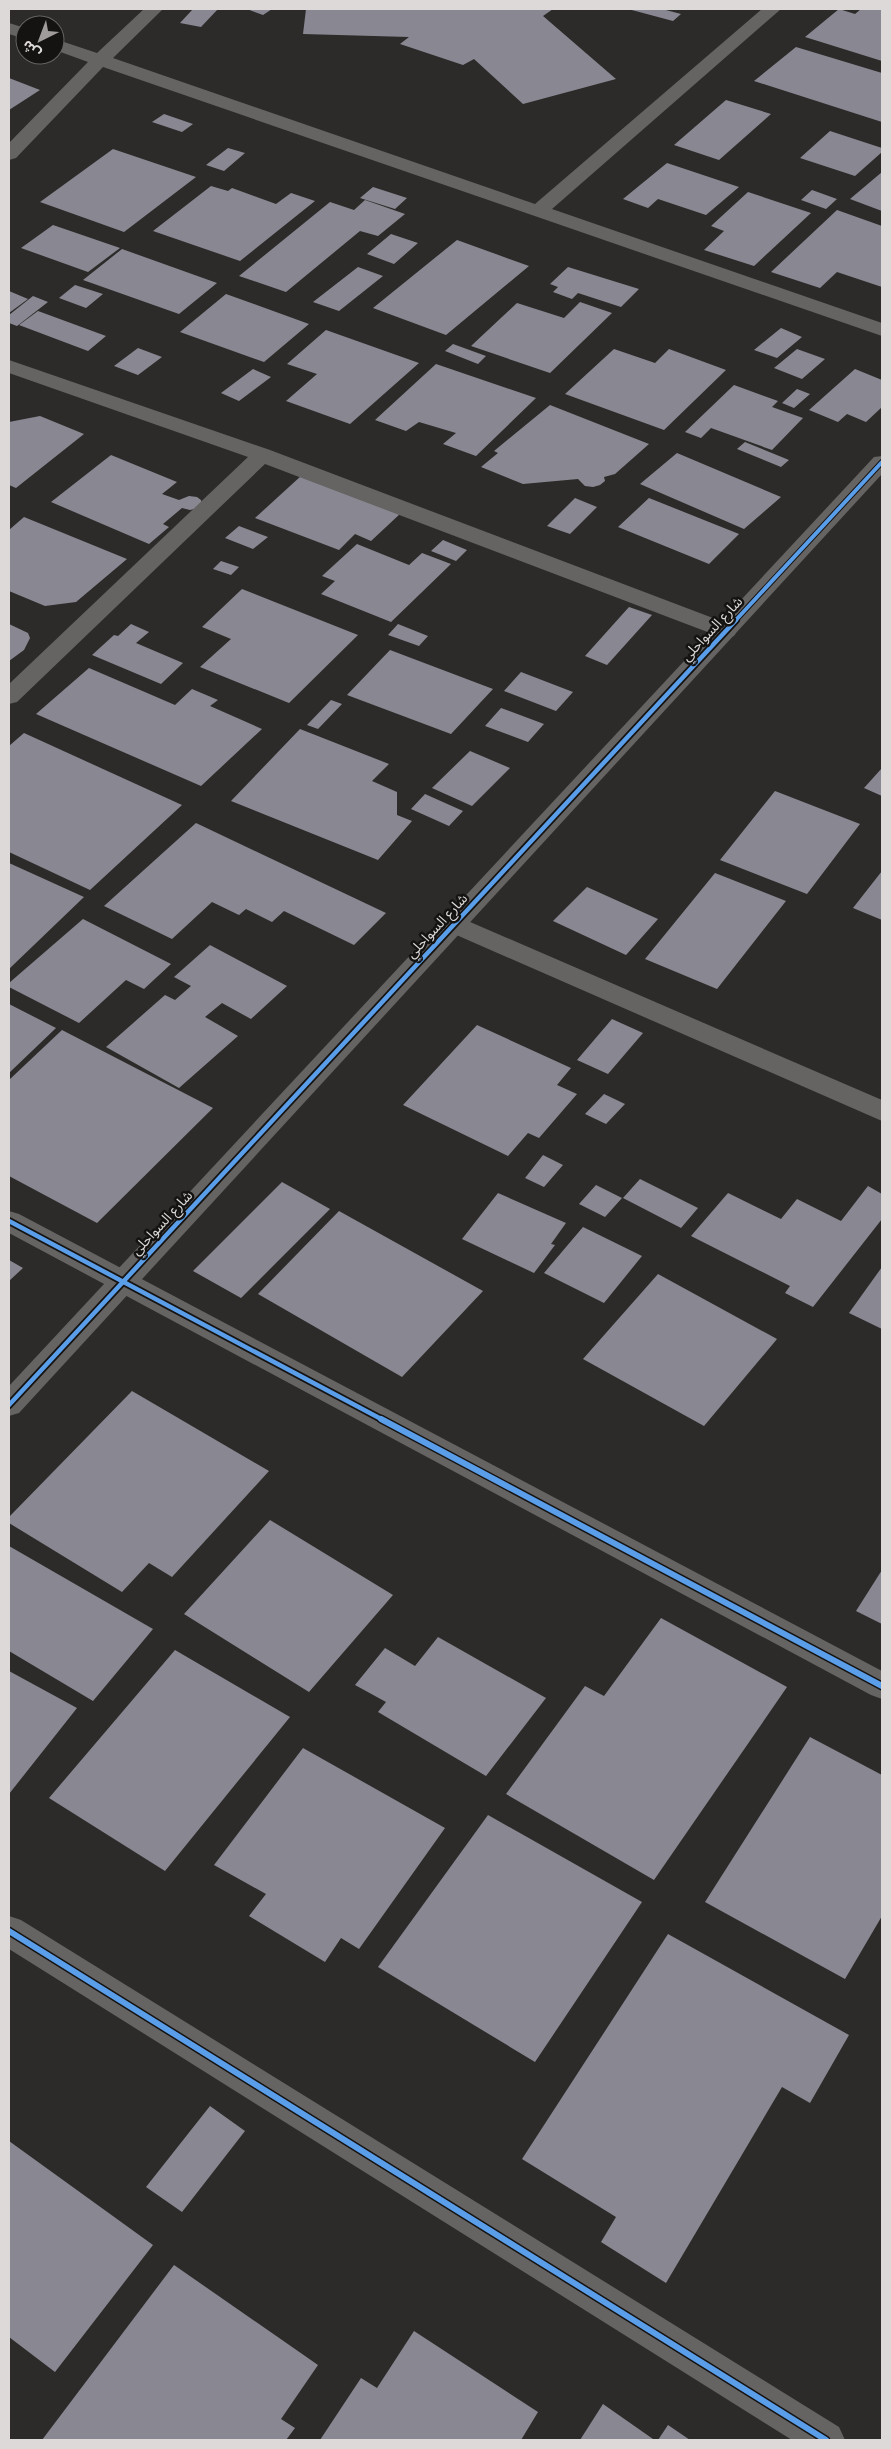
<svg xmlns="http://www.w3.org/2000/svg" width="891" height="2449" font-family="Karla,'Noto Sans Arabic',sans-serif">
	<style>
		.building { fill: #898892 }
		.lines { fill: none; stroke-linecap: round; stroke-linejoin: round }
		.minor { fill: #656463; fill-rule: evenodd }
		.tertiary { fill: #656463; fill-rule: evenodd }
		.cycleway-far2-casing { stroke: #151312; stroke-width: 6 }
		.cycleway-far1-casing { stroke: #151312; stroke-width: 8 }
		.cycleway-casing { stroke: #151312; stroke-width: 9 }
		.cycleway-far2 { stroke: #5a9eea; stroke-width: 4 }
		.cycleway-far1 { stroke: #5a9eea; stroke-width: 4.5 }
		.cycleway { stroke: #5a9eea; stroke-width: 6 }
		.labels { text-anchor: middle; dominant-baseline: central; stroke-width: 5; stroke-linejoin: round; paint-order: stroke }
		.street-label { font-size: 14px; fill: #dcd9d8; stroke: #151312 }
	</style>
	<rect width="100%" height="100%" fill="#2d2b29"/>
	<path class="building" d="M193 9H218L201 27 180 23Z
		M247 9H272L263 15Z
		M306 9H553L543 16 616 79 523 104 474 59 463 65 400 44 409 37 303 34Z
		M628 9H662L681 14 673 21Z
		M839 9 855 14 861 9H882V61L805 37Z
		M796 47 882 73V122L754 81Z
		M9 78 40 90 9 110Z
		M726 100 771 114 719 160 674 145Z
		M164 114 193 124 182 132 152 122Z
		M830 131 882 148V152L855 176 800 158Z
		M228 148 245 153 224 171 206 165Z
		M113 149 196 177 124 232 40 202Z
		M667 163 739 187 706 215 658 199 648 208 623 199Z
		M882 172V211L850 199Z
		M211 186 228 191 232 188 276 204 291 193 315 201 240 261 153 231Z
		M373 187 407 198 395 209 360 198Z
		M812 190 837 199 826 209 801 200Z
		M748 192 811 213 754 266 704 250 724 231 711 226Z
		M365 200 405 214 378 236 360 231 286 292 239 276 330 202 354 210Z
		M837 210 882 226V287L837 272 820 288 771 272Z
		M53 225 120 248 88 272 21 248Z
		M391 234 418 243 394 264 367 254Z
		M457 240 529 266 446 335 373 308Z
		M122 249 217 283 179 314 83 280Z
		M358 267 383 276 339 311 313 302Z
		M568 267 639 289 621 307 578 293 572 299 553 292 558 287 550 284Z
		M75 285 103 294 86 308 59 298Z
		M9 291 28 299 9 313Z
		M226 294 309 324 264 362 180 332Z
		M33 296 48 302 17 326 9 323V315Z
		M580 302 612 313 550 373 471 346 517 303 564 318Z
		M38 311 106 336 88 351 19 325Z
		M781 328 802 337 777 358 754 350Z
		M326 330 419 363 350 424 286 401 317 374 287 364Z
		M453 344 486 356 478 364 445 351Z
		M138 348 162 357 138 375 114 366Z
		M614 349 655 363 669 349 726 370 664 430 565 394Z
		M797 349 825 359 802 379 774 368Z
		M436 364 536 398 476 456 443 444 456 433 419 422 406 431 375 420Z
		M253 369 271 377 239 401 221 393Z
		M855 369 882 380V407L866 422 847 414 838 422 809 410Z
		M734 385 778 401 772 407 803 418 772 450 711 428 701 438 685 432Z
		M797 389 810 394 794 408 782 403Z
		M550 405 649 444 615 474 604 477 605 481 600 485 593 487 585 486 578 479 523 484 481 467 498 453 494 451Z
		M40 416 84 434 16 488 9 485V422Z
		M745 442 789 460 781 467 737 449Z
		M677 453 781 497 744 529 640 484Z
		M111 455 177 482 162 494 179 500 189 496 197 497 201 500 202 505 198 508 190 510 182 508 163 524 169 527 149 544 51 502Z
		M301 476 401 513 371 541 355 534 339 550 255 518Z
		M575 498 597 507 570 534 547 526Z
		M649 498 739 534 709 564 618 527Z
		M24 517 127 559 76 602 45 606 9 591V530Z
		M239 526 268 537 253 549 225 538Z
		M443 540 467 550 456 561 431 551Z
		M357 544 409 565 422 553 451 564 391 622 321 594 335 581 322 576Z
		M221 561 239 567 231 575 213 569Z
		M242 589 358 635 289 703 200 667 231 639 202 627Z
		M629 607 652 615 607 665 585 656Z
		M9 624 28 633 30 638 24 650 9 661Z
		M131 624 149 632 136 643 183 663 161 684 92 655 114 635 118 636Z
		M398 624 428 636 419 646 388 635Z
		M390 650 493 689 451 734 347 695Z
		M89 668 175 705 192 689 218 700 210 706 262 729 201 786 36 714Z
		M521 672 573 692 556 711 504 691Z
		M331 700 342 704 318 729 307 725Z
		M501 708 544 724 528 742 485 726Z
		M300 729 389 764 372 781 397 792V815L412 821 378 860 231 801Z
		M24 733 182 805 90 890 9 852V746Z
		M470 751 510 768 472 806 432 788Z
		M882 768V796L864 788Z
		M775 791 860 824 807 894 720 860Z
		M425 794 463 811 449 826 411 809Z
		M196 823 386 913 354 945 284 911 272 922 246 909 239 915 212 902 172 939 104 906Z
		M9 863 84 897 9 969Z
		M882 871V920L853 908Z
		M715 873 786 901 717 989 645 959Z
		M587 887 658 919 626 955 553 921Z
		M83 919 171 964 144 989 126 980 79 1023 9 987V983Z
		M210 945 287 986 251 1019 222 1003 205 1017 238 1036 179 1088 106 1047 165 995 175 1000 191 986 174 977Z
		M9 1004 56 1028 9 1073Z
		M612 1019 643 1033 608 1074 577 1060Z
		M477 1025 571 1068 557 1085 577 1094 539 1138 528 1133 508 1156 403 1105Z
		M62 1030 213 1108 97 1223 9 1176V1080Z
		M604 1094 625 1104 606 1124 585 1114Z
		M543 1155 563 1165 544 1187 525 1178Z
		M640 1179 698 1208 681 1228 623 1198Z
		M282 1182 330 1209 241 1298 193 1271Z
		M596 1185 622 1198 605 1217 579 1204Z
		M868 1186 882 1194V1219L813 1307 785 1293 790 1286 691 1236 728 1193 781 1219 797 1199 841 1221Z
		M498 1193 566 1223 551 1244 555 1245 534 1273 462 1239Z
		M339 1211 483 1291 402 1377 258 1294Z
		M583 1227 642 1256 604 1303 544 1273Z
		M9 1260 23 1268 9 1281Z
		M882 1267V1329L849 1313Z
		M658 1274 777 1339 704 1426 583 1359Z
		M132 1391 269 1471 172 1577 149 1563 122 1592 9 1523V1517Z
		M270 1520 393 1595 309 1692 184 1614Z
		M9 1546 153 1629 93 1701 9 1651Z
		M882 1570V1624L856 1611Z
		M661 1618 787 1687 654 1880 506 1794 585 1686 604 1696Z
		M438 1637 546 1698 486 1776 378 1712 386 1702 355 1685 385 1648 415 1666Z
		M175 1650 290 1717 165 1871 49 1798Z
		M9 1671 77 1708 9 1794Z
		M810 1737 882 1775V1916L845 1979 705 1902Z
		M303 1748 445 1828 359 1949 341 1938 325 1962 249 1916 266 1894 214 1865Z
		M488 1815 642 1902 535 2062 378 1967Z
		M668 1934 849 2035 810 2103 782 2087 666 2283 601 2242 616 2217 522 2159Z
		M210 2106 245 2131 182 2212 146 2187Z
		M9 2141 153 2245 55 2372 9 2337Z
		M174 2265 318 2365 281 2419 295 2428 286 2440H42Z
		M414 2331 538 2412 521 2440H320L361 2378 377 2388Z
		M603 2404 653 2439 652 2440H580Z
		M668 2425 690 2440H658Z"/>
	<g class="lines">
		<path class="minor" d="M144 9H163L113 58 535 204 762 9H781L552 209 882 323V336L103 67 16 158 9 160V143L88 62 55 50V39L97 53Z
			M9 23 25 28V39L9 34Z
			M9 360 270 450 734 626 737 631 734 636 726 638 718 636 265 464 17 702 9 704V684L248 457 9 373Z
			M454 915 882 1100V1121L445 930 441 924 445 918Z
			M9 1211 19 1214 882 1671V1699L871 1695 9 1233Z
			M9 1916 21 1920 839 2427 845 2440H792L9 1949Z"/>
		<path class="tertiary" d="M882 456V474L19 1413 9 1416V1386L874 457Z"/>
		<g class="cycleway-far2-casing">
			<path id="cycleway-far2" d="M735 621 882 462"/>
		</g>
		<g class="cycleway-far1-casing">
			<path id="cycleway-far1" d="M9 1221 383 1420
				M9 1405 736 620"/>
		</g>
		<g class="cycleway-casing">
			<path id="cycleway" d="M381 1419 882 1686
				M9 1931 826 2440"/>
		</g>
		<use href="#cycleway-far2" class="cycleway-far2"/>
		<use href="#cycleway-far1" class="cycleway-far1"/>
		<use href="#cycleway" class="cycleway"/>
	</g>
	<g class="labels">
		<g class="street-label">
			<text transform="translate(712 629) rotate(-47)">شارع السواحلي</text>
			<text transform="translate(437 926) rotate(-47)">شارع السواحلي</text>
			<text transform="translate(162 1223) rotate(-47)">شارع السواحلي</text>
		</g>
	</g>
	<rect width="891" height="2449" fill="none" stroke="#dcd9d8" stroke-width="20"/>
	<g transform="translate(40 40) rotate(222)"><circle r="24" fill="#151312" stroke="#656261"/>
	<path d="M0-4L9 19L0 12L-9 19Z" fill="#9f9c9b"/>
	<text y="-8" font-size="14" font-weight="bold" text-anchor="middle" fill="#dcd9d8">ش</text>
	</g>
</svg>
